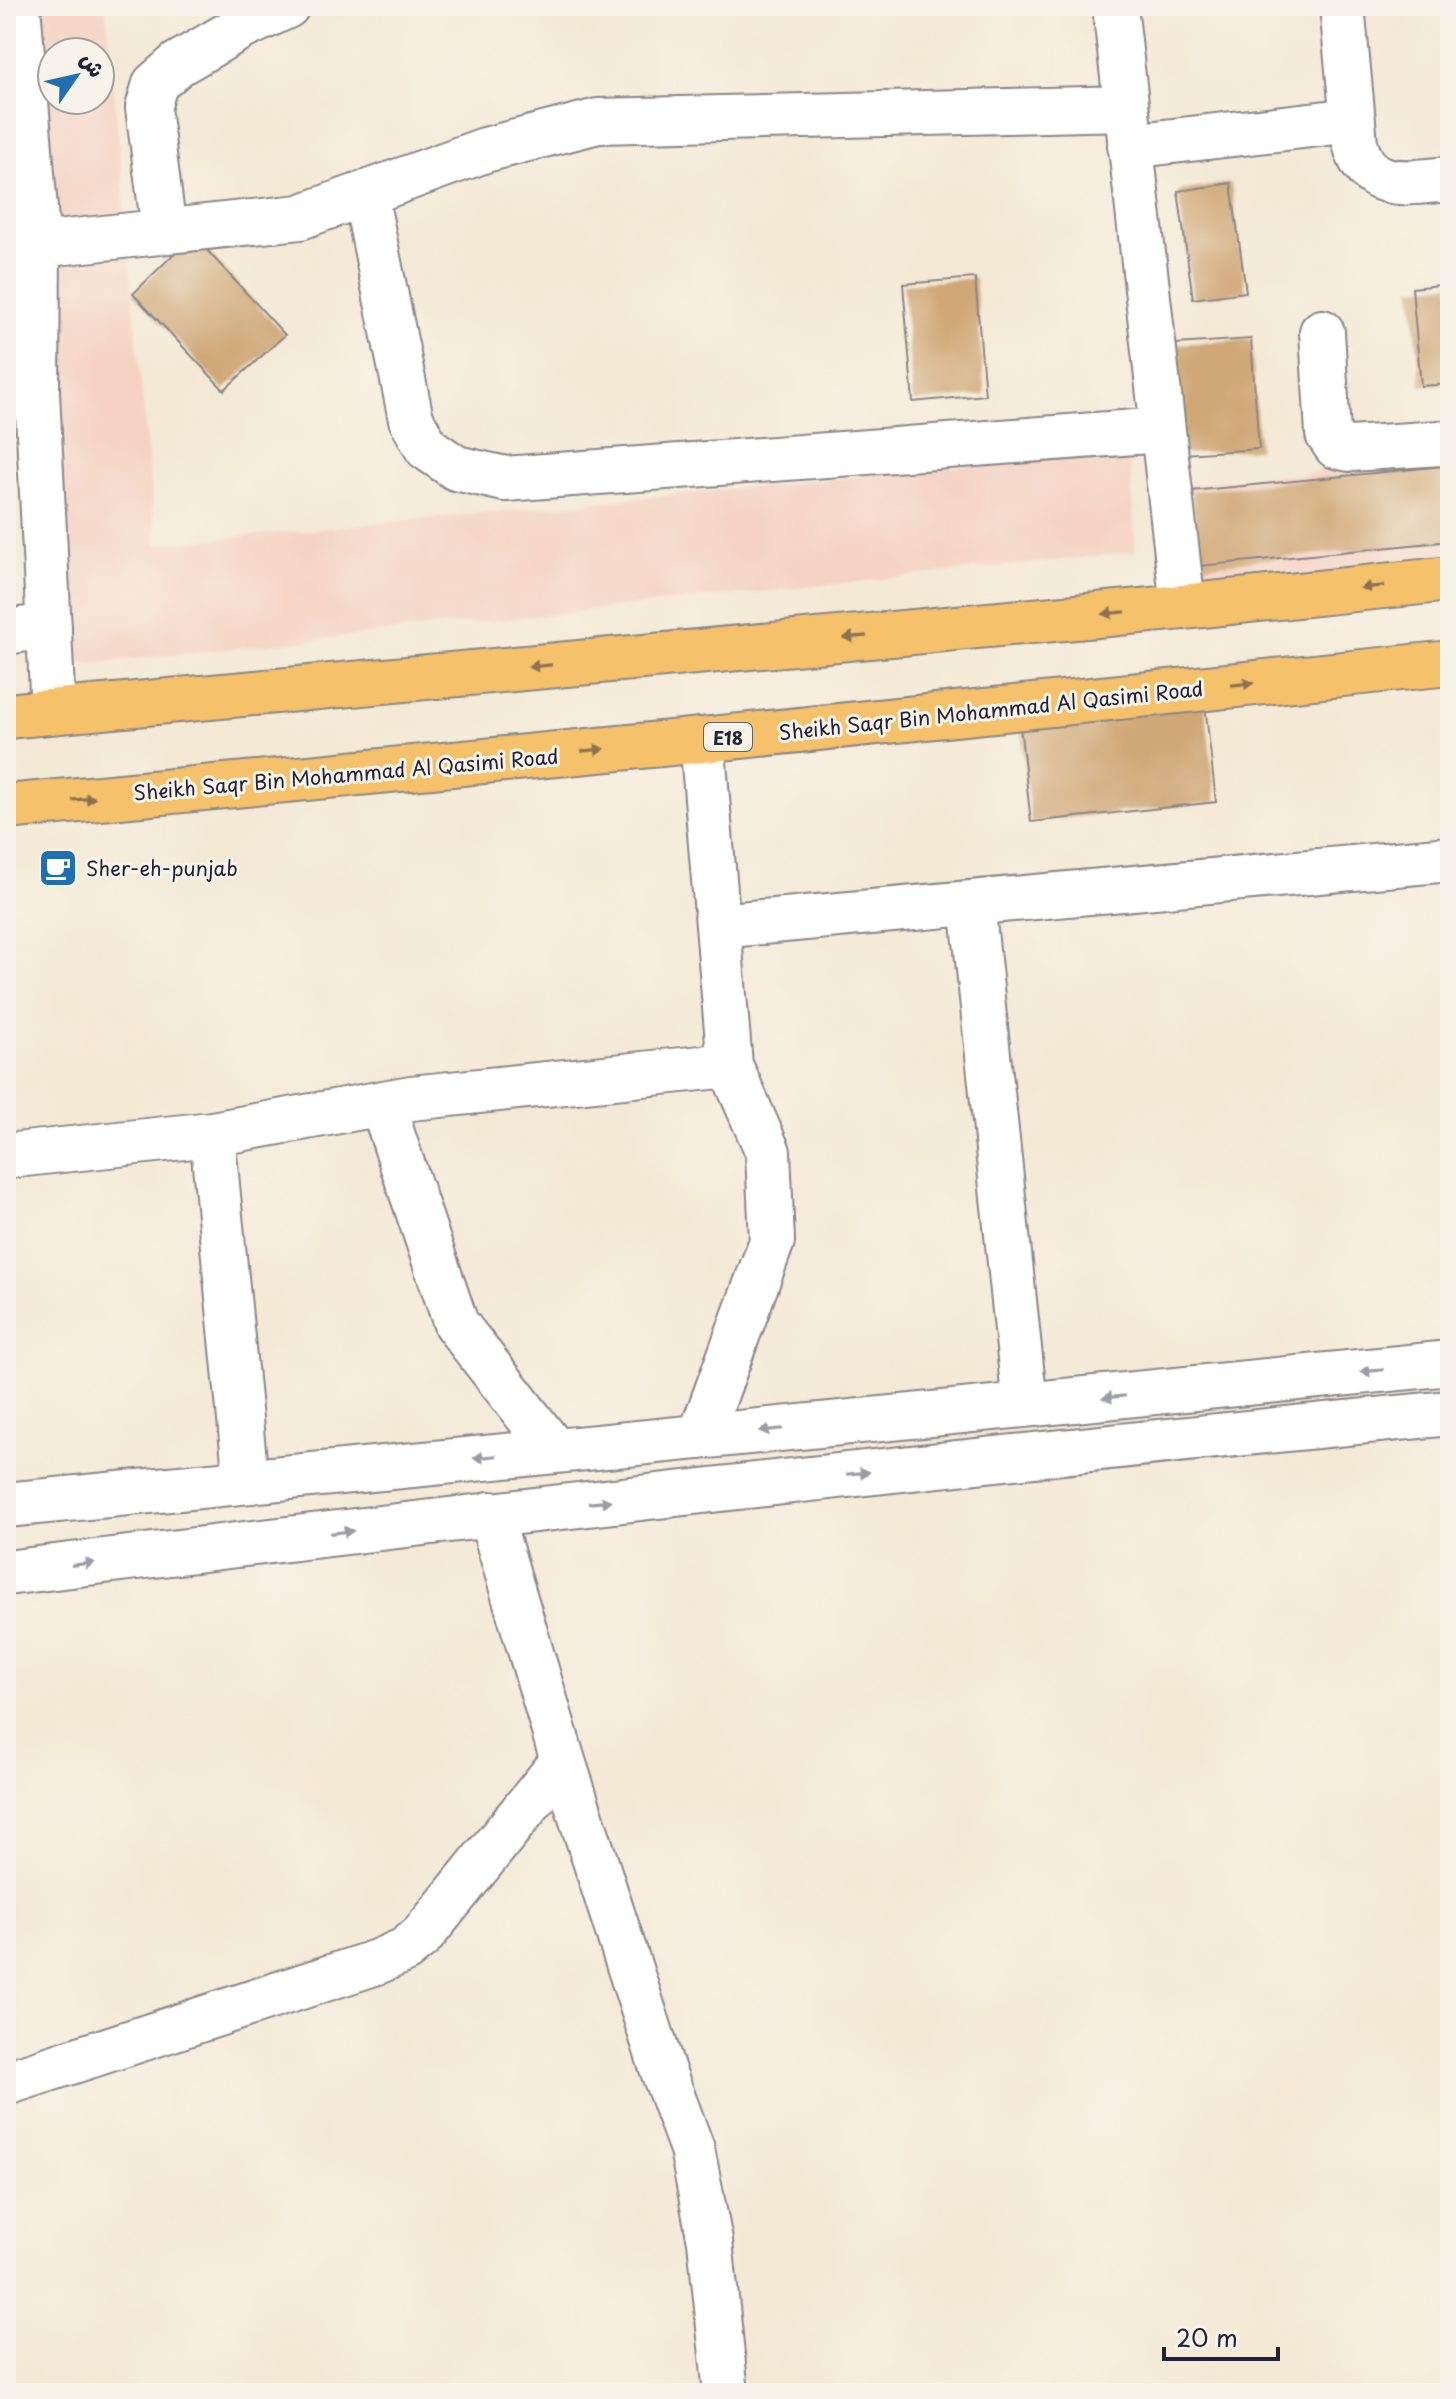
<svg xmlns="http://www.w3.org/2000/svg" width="1456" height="2399" font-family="'Playpen Sans','Playpen Sans Arabic',sans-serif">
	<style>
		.built { fill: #f5d2c2; fill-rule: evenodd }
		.building { fill: #d0a777 }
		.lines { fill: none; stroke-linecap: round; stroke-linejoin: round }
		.minor-casing { stroke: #8b8688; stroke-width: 48 }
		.highway-casing { stroke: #8b8688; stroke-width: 48 }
		.minor { stroke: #fff; stroke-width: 44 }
		.highway { stroke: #f5c16b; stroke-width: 44 }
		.oneway { fill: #8c7253 }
		.oneway2 { fill: #9c9ca7 }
		.labels { text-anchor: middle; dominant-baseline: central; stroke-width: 6; stroke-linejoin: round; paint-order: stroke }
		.shield { fill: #f7f3e8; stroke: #62616f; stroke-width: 2 }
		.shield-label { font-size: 18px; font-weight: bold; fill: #22223b }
		.street-label { font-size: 20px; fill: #22223b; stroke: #f7f3e8 }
		.poi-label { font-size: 20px; fill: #22223b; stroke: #f7f3e8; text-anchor: start }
	</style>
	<rect width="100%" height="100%" fill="#f7f3e8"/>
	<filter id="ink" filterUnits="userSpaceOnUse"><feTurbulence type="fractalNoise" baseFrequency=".0125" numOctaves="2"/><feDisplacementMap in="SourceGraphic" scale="16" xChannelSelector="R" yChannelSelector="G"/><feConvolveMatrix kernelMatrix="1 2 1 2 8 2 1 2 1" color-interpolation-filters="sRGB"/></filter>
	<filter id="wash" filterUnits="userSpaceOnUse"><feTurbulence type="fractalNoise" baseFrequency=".006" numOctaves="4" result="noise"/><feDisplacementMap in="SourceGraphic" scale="32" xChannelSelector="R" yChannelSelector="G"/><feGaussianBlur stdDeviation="1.8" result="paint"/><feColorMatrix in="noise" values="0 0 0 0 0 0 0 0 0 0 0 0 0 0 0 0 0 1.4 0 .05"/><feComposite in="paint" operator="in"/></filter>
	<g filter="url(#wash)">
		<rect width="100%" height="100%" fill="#f4e9d5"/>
		<path class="built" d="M8 6H106L156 545 1129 450 1136 552 68 666ZM52 52H100V100H52Z
			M1450 459V567L1178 600 1170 487Z"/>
		<g id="blocks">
			<path class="building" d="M1231 183 1246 292 1193 299 1178 191Z
				M193 235 285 335 224 390 133 294Z
				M975 278 985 395 913 402 903 284Z
				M1450 284V384L1421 386 1412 288Z
				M1251 339 1259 449 1184 454 1176 344Z
				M1444 466 1450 541 1200 566 1192 491Z
				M1204 695 1216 802 1031 822 1019 717Z"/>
		</g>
	</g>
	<g filter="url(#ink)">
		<use href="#blocks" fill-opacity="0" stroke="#8b8688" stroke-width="2"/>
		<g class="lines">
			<g class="minor-casing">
				<path id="minor" d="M18 6 38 245 37 393 53 711
					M1115 6 1183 607
					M1342 6 1355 143C1367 194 1410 182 1450 179
					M1130 146 1353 120
					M365 194 411 419 427 448 456 468 505 479 1162 430
					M164 231 148 108 155 84 178 64 238 29 287 6
					M38 245 300 217 485 150 598 121 1126 108
					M1322 332 1328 434 1336 446 1350 449 1440 443 1450 445
					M6 632 49 626
					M972 903 1025 1405
					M718 926 1450 859
					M382 1104 456 1324 555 1451
					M212 1134 246 1481
					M6 1156 212 1134 411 1098 730 1065
					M700 1437 772 1241 768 1152 730 1065 702 740
					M6 1505 1450 1363
					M490 1514 563 1761 663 2071 692 2149 710 2241 726 2393
					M6 1573C487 1514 968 1459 1450 1413
					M6 2083 377 1962 405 1950 422 1936 563 1761"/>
			</g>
			<g class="highway-casing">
				<path id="highway" d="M6 716 1183 607 1450 579
					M6 807 702 740 1450 663"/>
			</g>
			<use href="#minor" class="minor"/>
			<use href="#highway" class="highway"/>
		</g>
		<defs><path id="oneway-solid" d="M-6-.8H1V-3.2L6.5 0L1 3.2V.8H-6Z" transform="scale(2)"/></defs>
		<g class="oneway">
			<use href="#oneway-solid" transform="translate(1372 587) rotate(174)"/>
			<use href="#oneway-solid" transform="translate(1114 613) rotate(175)"/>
			<use href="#oneway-solid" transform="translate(855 637) rotate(175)"/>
			<use href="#oneway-solid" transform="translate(540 666) rotate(175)"/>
			<use href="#oneway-solid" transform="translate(1242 684) rotate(-6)"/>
			<use href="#oneway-solid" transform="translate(593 750) rotate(-5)"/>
			<use href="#oneway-solid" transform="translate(84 799) rotate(-5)"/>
		</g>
		<g class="oneway2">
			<use href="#oneway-solid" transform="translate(1372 1371) rotate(174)"/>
			<use href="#oneway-solid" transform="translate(1114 1397) rotate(174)"/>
			<use href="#oneway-solid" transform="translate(771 1430) rotate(174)"/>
			<use href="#oneway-solid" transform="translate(485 1457) rotate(174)"/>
			<use href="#oneway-solid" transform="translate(858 1473) rotate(-6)"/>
			<use href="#oneway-solid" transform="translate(600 1502) rotate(-6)"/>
			<use href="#oneway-solid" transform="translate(342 1532) rotate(-7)"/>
			<use href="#oneway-solid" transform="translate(83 1564) rotate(-7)"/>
		</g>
	</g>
	<defs>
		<g id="cafe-square" transform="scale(2)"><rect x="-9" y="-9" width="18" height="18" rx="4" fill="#1f6fb2" stroke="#f7f3e8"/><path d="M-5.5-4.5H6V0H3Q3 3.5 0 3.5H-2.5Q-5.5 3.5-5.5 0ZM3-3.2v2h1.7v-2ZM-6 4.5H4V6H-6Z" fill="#fff"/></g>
	</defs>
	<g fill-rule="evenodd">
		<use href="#cafe-square" x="58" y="868"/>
	</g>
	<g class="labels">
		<rect class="shield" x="704" y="723" width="48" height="28" rx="6"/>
		<g class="shield-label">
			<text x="728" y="737">E18</text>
		</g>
		<g class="street-label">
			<text transform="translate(991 710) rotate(-6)">Sheikh Saqr Bin Mohammad Al Qasimi Road</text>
			<text transform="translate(346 774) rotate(-5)">Sheikh Saqr Bin Mohammad Al Qasimi Road</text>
		</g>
		<g class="poi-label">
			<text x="86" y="868">Sher-eh-punjab</text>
		</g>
	</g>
	<rect width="1456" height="2399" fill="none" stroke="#f7f3e8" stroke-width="32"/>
	<g transform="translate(76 76) rotate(56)"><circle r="38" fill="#f7f3e8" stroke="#a29fa3" stroke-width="2"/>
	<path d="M0-6L14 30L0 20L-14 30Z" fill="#1f6fb2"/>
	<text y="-12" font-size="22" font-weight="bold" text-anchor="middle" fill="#22223b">ش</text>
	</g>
	<path d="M1164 2347v12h114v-12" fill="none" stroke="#22223b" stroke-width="4"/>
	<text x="1176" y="2347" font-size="24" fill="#22223b" stroke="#f7f3e8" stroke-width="6" paint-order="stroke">20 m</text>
</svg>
